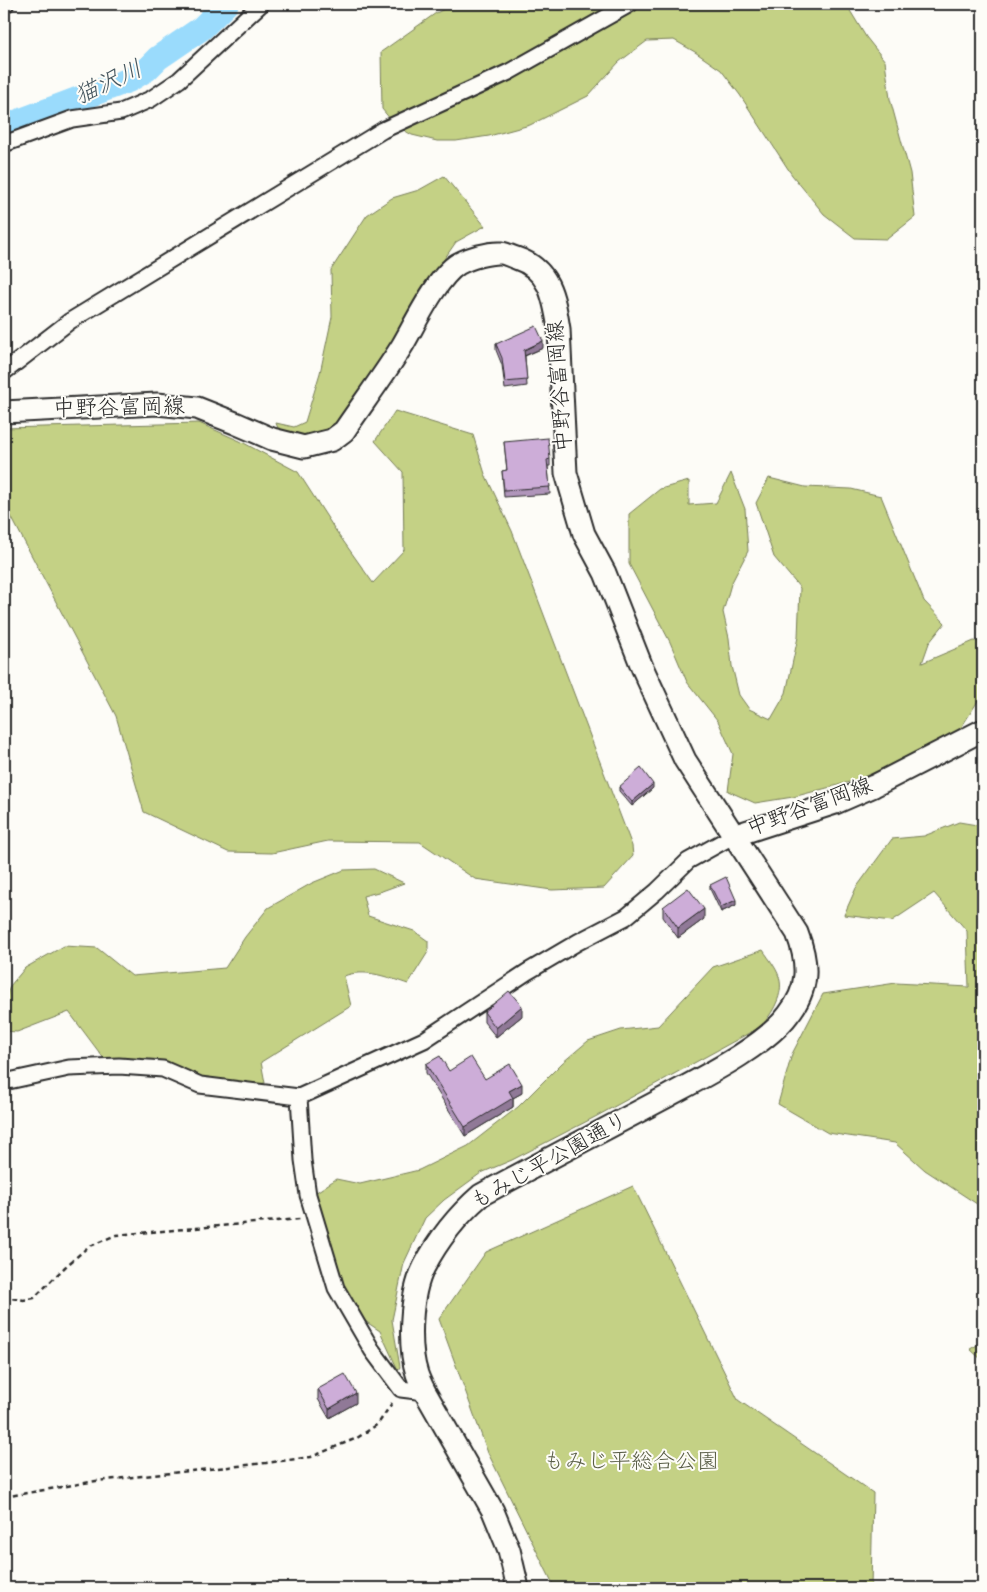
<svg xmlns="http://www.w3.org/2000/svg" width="987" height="1592" font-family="'Indie Flower','Klee One',sans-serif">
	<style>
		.green { fill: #c4d185; stroke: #787e58 }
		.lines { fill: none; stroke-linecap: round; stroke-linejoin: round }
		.river { stroke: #9adbfc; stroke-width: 25 }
		.street-casing { stroke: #2b2b2b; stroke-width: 19 }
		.secondary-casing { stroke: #2b2b2b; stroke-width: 25 }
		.path { stroke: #2b2b2b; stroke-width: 2.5; stroke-dasharray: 5 4; stroke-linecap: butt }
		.street { stroke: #fdfcf7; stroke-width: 15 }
		.secondary { stroke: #fdfcf7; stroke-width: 21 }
		.wall { fill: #b095ba; stroke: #2b2b2b }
		.shaded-wall { fill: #907997; stroke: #2b2b2b }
		.building { fill: #cdadd8; stroke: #2b2b2b }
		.labels { text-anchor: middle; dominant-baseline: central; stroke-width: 4; stroke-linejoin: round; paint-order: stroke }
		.street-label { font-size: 22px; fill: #2b2b2b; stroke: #fdfcf7 }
		.park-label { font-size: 22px; fill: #595d46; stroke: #fdfcf7 }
		.water-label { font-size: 24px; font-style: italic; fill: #47575f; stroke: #fdfcf7 }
	</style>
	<rect width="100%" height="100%" fill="#fdfcf7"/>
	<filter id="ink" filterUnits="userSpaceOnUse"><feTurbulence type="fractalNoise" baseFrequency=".02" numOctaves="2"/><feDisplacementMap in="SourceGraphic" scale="10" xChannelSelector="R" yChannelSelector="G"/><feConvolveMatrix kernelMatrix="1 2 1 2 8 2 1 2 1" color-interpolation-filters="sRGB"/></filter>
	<g filter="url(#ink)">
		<path class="green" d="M455 4H846L866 37 885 61 890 99 910 173 915 217 887 239 855 238 824 214 792 175 740 95 721 70 695 52 674 40 647 41 619 62 588 96 530 125 489 136 456 141H437L412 135 395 125 382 109 381 52 436 13Z
			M444 176 485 226 456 242 422 291 377 367 335 425 322 435 304 437 279 431 276 423 294 427 305 422 320 373 332 317 331 270 367 215 392 198 419 190Z
			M395 411 473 435 485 474 512 531 632 846 633 856 604 888 552 890 475 879 420 842 328 841 272 853 228 852 144 812 116 716 4 503V428L199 423 240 441 298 472 334 528 373 583 404 550 403 472 375 441Z
			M731 473 745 509 748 551 731 584 723 612 729 638 732 666 739 695 749 709 771 719 786 693 798 637 800 588 774 557 756 503 769 478 805 487 851 489 881 496 924 601 945 623 929 643 922 663 974 641 983 642V693L959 731 948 739 857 780 793 797 755 803 728 791 733 754 718 721 687 682 670 642 629 564V514L660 489 689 481V505L716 503Z
			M959 822 983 826V1204L980 1206 925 1170 895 1143 828 1133 778 1104 792 1054 823 994 896 983 969 987 967 931 934 893 892 921 844 915 856 888 892 839 924 836Z
			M374 869 404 883 382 891 363 896 368 916 414 931 428 941V952L408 984C387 977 365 968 344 976L351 1006 261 1062 265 1083 237 1086 192 1077 163 1061 105 1060 69 1012 17 1032 4 1031V1004L10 986 25 968 64 946 97 948 132 976 225 968 245 937 268 908 312 883 344 870Z
			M763 950C769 959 779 971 780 981 783 997 770 1017 760 1027L597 1116 512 1160 481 1173 444 1200 425 1218 404 1263 392 1320 400 1367 398 1370 380 1331 359 1317 340 1286 312 1195 336 1179 360 1184 419 1170 468 1146 518 1107 562 1063 588 1041 621 1030 658 1026 713 967Z
			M633 1186 738 1400 873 1493 871 1588H555L488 1453 439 1319 486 1252Z
			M983 1342V1361L970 1349Z"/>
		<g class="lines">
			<path class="river" d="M4 127 129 80 147 69 158 58 202 28 226 4"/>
			<g class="street-casing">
				<path id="street" d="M4 5 6 4
					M4 144 72 119 121 112 151 99 179 80 261 4
					M4 372 70 321 383 130 509 72 630 4
					M4 1082 69 1068 119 1066 163 1069 200 1085 299 1097 424 1040 527 972 578 942 626 917 657 891 688 861 733 836
					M299 1097 303 1160 308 1195 336 1288 372 1350 401 1389 425 1392"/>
			</g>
			<g class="secondary-casing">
				<path id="secondary" d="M4 412 157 404 197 408 235 423 272 439 304 447 332 440 344 431C363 403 384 375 402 346 415 324 437 277 458 264 469 258 489 252 502 253 507 254 512 257 516 258 550 269 554 298 559 329L566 473 584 534 605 573 642 667 685 760 797 933C809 964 809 989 788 1015 764 1047 701 1078 666 1097 604 1130 542 1162 481 1195 458 1215 438 1240 424 1267 410 1294 408 1346 417 1374 419 1380 422 1386 425 1392L493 1511 509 1550 518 1588
					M733 836 835 803 874 786 983 730"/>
			</g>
			<path class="path" d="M4 1295 10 1298 24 1300 34 1298 65 1267 88 1247 116 1235 300 1219
				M4 1497 96 1481 266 1463 311 1457 357 1438 378 1424 394 1400"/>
			<use href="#street" class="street"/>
			<use href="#secondary" class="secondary"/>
		</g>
		<path class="wall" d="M496 344 543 348 525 356 527 386 505 389 502 365 496 350Z
			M504 442 550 459V466H548L550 494 504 497 502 471 507 470Z
			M619 787 653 788 632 806 619 791Z
			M710 885 736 905 721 912 710 889Z
			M663 907 704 919 678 938 663 917Z
			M484 1012 522 1016 496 1037 484 1022Z
			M426 1064 449 1071 485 1079 522 1093 513 1098V1107L465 1136 426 1073Z
			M318 1389 356 1403 329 1418 318 1399Z"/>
		<path class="shaded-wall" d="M543 341V348L524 356V350Z
			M653 784V788L632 806V802Z
			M736 900V905L721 912V907Z
			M704 909V919L678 938V928Z
			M522 1006V1016L496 1037V1028Z
			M522 1084V1093L513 1098V1107L465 1136V1127L509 1091Z
			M356 1393V1403L329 1418V1409Z"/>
		<path class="building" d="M536 326 543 341 524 350 527 380 505 382 502 358 496 344Z
			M548 438 550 459 547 460 550 487 504 490 502 471 507 470 504 442Z
			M641 768 653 784 632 802 619 787Z
			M726 877 736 900 721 907 710 885Z
			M688 888 704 909 678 928 663 907Z
			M509 991 522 1006 496 1028 484 1012Z
			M440 1056 449 1071 471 1057 485 1079 510 1064 522 1084 509 1091 513 1098 465 1127 426 1064Z
			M345 1374 356 1393 329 1409 318 1389Z"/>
	</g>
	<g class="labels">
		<g class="street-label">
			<text transform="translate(561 386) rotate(-94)">中野谷富岡線</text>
			<text transform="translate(119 409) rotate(-1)">中野谷富岡線</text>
			<text transform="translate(810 808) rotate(-20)">中野谷富岡線</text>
			<text transform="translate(550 1162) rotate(-29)">もみじ平公園通り</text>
		</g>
		<g class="park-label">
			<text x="631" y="1463">もみじ平総合公園</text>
		</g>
		<g class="water-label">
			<text transform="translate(109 84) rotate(-25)">猫沢川</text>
		</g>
	</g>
	<rect width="987" height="1592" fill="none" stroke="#fdfcf7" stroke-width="20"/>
	<rect x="10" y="10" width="967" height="1572" fill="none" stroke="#2b2b2b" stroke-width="2" filter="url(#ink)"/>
</svg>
